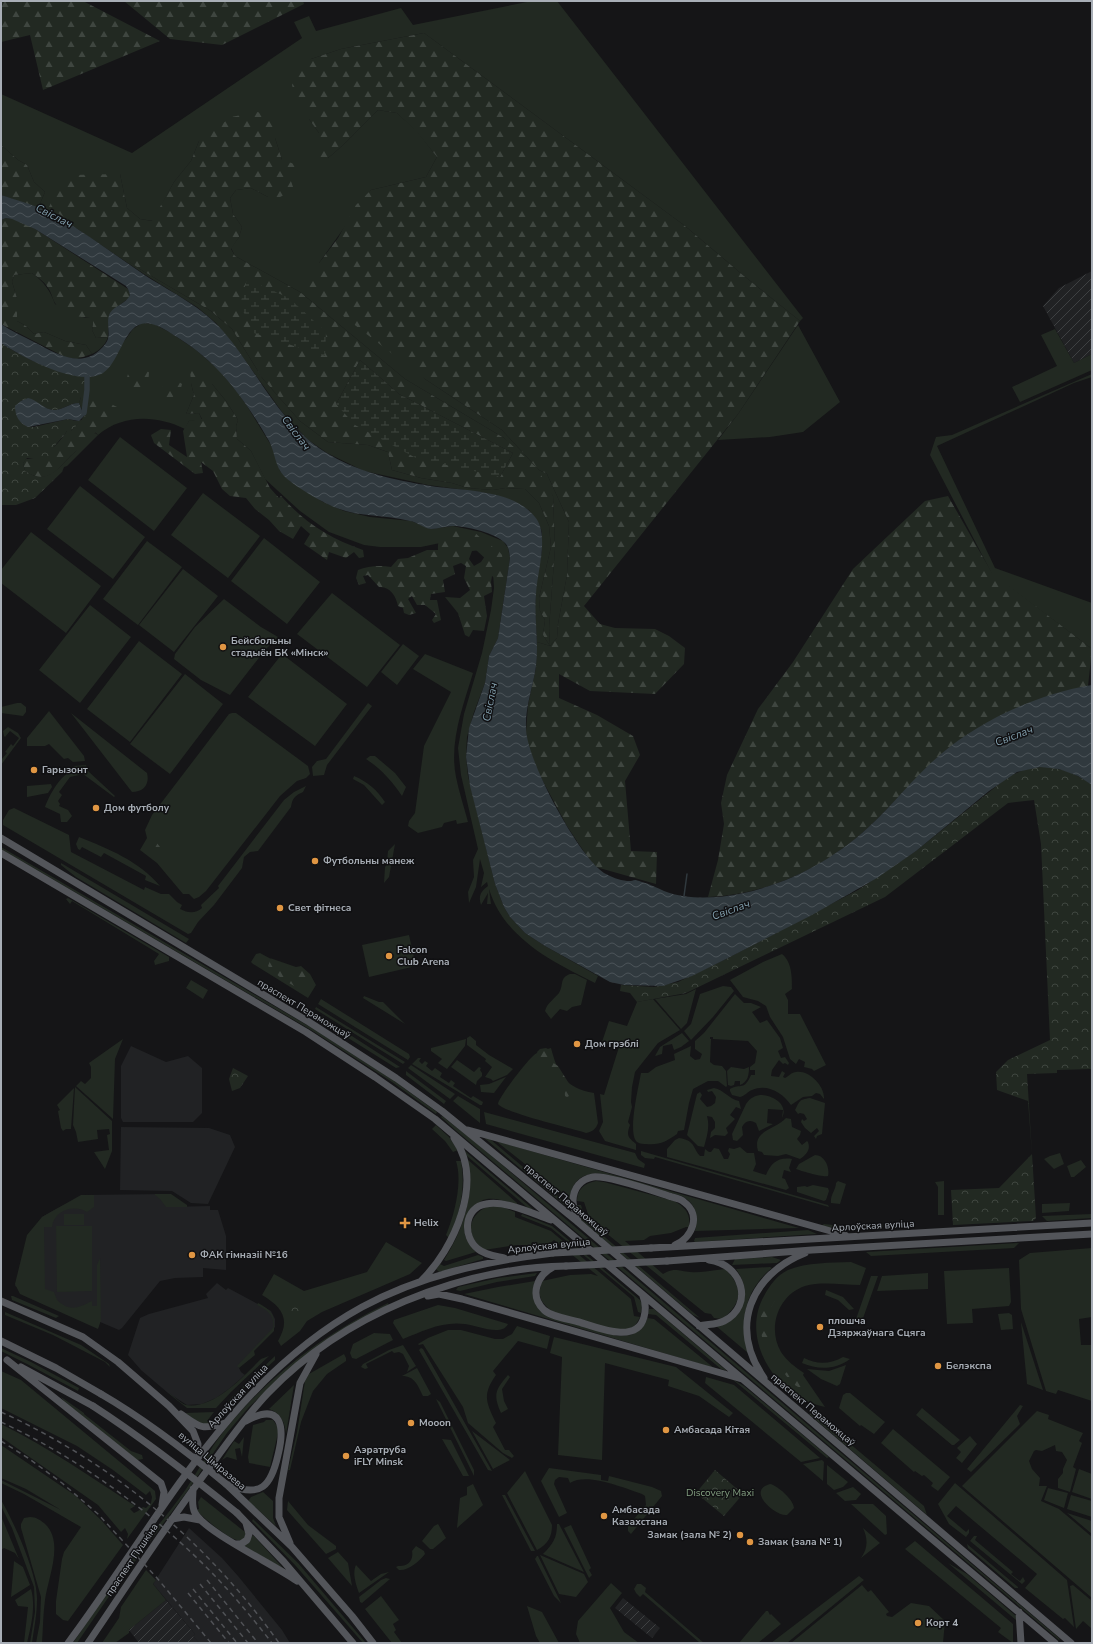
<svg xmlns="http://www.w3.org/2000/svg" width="1093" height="1644" font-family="'Nunito Sans',sans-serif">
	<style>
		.built { fill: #212224 }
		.industrial { fill: url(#industrial-furrows) }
		.grass { fill: #222922; fill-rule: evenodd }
		.forest { fill: url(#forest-firs); fill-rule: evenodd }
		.wetland { fill: url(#wetland-marsh) }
		.park { fill: url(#park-crowns) }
		.water { fill: url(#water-waves) }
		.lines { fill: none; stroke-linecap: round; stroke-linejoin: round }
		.stream { stroke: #30393e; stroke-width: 1.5 }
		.canal { stroke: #30393e; stroke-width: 5.5 }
		.primary { stroke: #53555a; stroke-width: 7 }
		.rail { stroke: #505256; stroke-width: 1.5; stroke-dasharray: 5 4; stroke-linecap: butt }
		.primary-bridge { stroke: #53555a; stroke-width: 7 }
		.poi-dot { fill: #e09643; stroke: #101012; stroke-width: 1.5 }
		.labels { text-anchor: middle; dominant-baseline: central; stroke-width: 3; stroke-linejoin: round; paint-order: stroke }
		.poi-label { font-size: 10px; font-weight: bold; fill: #a8aeb6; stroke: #101012; text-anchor: start }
		.street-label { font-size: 10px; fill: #a8aeb6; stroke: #101012 }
		.park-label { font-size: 10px; fill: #839f81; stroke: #101012 }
		.water-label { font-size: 11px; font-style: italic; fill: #829fad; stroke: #101012 }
	</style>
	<defs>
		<pattern id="industrial-furrows" width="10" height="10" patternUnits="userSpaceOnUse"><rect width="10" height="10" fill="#212224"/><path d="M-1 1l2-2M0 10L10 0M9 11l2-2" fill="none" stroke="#3e4042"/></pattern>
		<pattern id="forest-firs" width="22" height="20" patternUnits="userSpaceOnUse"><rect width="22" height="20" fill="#222922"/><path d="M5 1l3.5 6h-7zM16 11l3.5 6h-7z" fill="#3f4640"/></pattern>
		<pattern id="wetland-marsh" width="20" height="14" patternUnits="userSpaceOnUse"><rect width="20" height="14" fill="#222922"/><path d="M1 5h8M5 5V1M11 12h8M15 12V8" fill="none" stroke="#3f4640"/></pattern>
		<pattern id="park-crowns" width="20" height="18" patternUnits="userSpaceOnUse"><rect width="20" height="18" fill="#222922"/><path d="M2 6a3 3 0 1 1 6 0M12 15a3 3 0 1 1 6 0" fill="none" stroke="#3f4640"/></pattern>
		<pattern id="water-waves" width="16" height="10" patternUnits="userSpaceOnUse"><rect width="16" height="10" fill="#30393e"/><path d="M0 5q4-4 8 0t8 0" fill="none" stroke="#4b5358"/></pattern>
	</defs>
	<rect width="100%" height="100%" fill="#151517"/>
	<path class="built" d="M131 1046 166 1062 188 1056 202 1068V1113L193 1122H123L121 1118V1066Z
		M121 1127 209 1128 230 1135 235 1147 208 1204 191 1203 172 1191 120 1190Z
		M167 1194 168 1207 210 1206V1210H218L226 1236V1270L203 1268V1277L175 1278 160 1281 122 1328 119 1330 15 1286 42 1217 56 1209 84 1195Z
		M217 1283 226 1290 228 1288 271 1311 275 1319V1327L238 1366 241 1372 245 1375 229 1389 216 1398 202 1404 187 1405 168 1393 141 1370 128 1355 140 1318 149 1314 208 1298 206 1294Z
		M189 1528 222 1558 238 1576 282 1630 290 1643H199L193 1636 195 1634 153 1584Z"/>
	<path class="industrial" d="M1092 271V354L1074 363 1043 306 1059 288Z
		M623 1598 660 1628 652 1638 615 1608Z
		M166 1600 195 1634 193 1636 199 1643H139L129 1630Z"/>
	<path class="grass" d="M532 1H557L803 318 800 321 744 276 685 226 424 33 341 49 311 59 309 119 319 133 328 158C346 144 361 126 378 110L397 113 417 131 437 157 426 177 371 190 319 263 425 379 502 430 539 470 547 474 569 522 567 575 558 624 557 638 550 646 537 642 535 610 536 583 542 551V532L539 524 529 510 487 493 428 485 364 471 327 453 307 439 282 412 242 356 216 323 197 307 144 274 79 230 38 208 45 192 34 182 27 165 18 160 1 145V94L132 153 302 38 294 22 309 16 316 31 401 8 413 25ZM275 138 282 160 280 197H268L251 188 236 190 230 198 233 214 242 227 239 237 231 248 235 256 300 292 405 379 504 438 553 496 555 548 549 628 550 646 543 635 545 620 540 611 539 598 551 547 549 526 539 503 525 489 505 488 493 490 468 488 452 483 421 478 392 470 388 452 368 445 328 442 300 421 263 379 232 329 211 311 143 271 111 248 120 174 127 208 140 219 153 221 174 182 191 161 199 141Z
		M32 273C44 282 50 290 55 304L85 318H93V324L92 330 96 338 108 337C106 344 99 351 92 354L86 345 65 341 44 332 34 334 26 326 17 321V298L12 282 14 275Z
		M142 323 154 324 171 333 196 350 219 370 238 393 247 406 274 450 280 471 290 481 323 502 344 511 370 517 411 521 431 529 453 526 481 532 503 541 508 548 510 558 498 638 489 656 485 683 474 712 467 737 466 757 468 776 495 884 504 907 510 917 525 933 545 946 598 976 595 983C552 962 504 938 489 889L491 904H487L488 893 481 905C478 896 481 891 488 886L487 882 481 887 484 873 480 859 476 887 469 903 468 892 474 877 473 860 478 849 461 775 458 748 464 714 482 653 491 610 494 588 493 573 490 563 476 550 445 542 421 547H380L364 545 329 532 300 511 265 479 251 451 237 439 236 426 238 420 226 401 212 384 191 383 194 395 186 414 199 413 202 420 189 421 185 429C156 415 123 414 98 435L82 419 84 416C83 403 87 390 87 377H92L125 340 133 329Z
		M798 325 840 402 803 432 770 437 718 440 738 414Z
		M1055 329 1074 363 1092 354V370L1020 402 1012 387 1057 366 1041 335Z
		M1092 374V377L1074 383 937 446 995 568 1092 603V649L992 574 930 455 936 437 952 435Z
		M120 437 187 488 154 531 88 480Z
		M80 486 145 537 113 579 47 529Z
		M203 493 260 536 228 578 171 535Z
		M31 532 101 586 66 633 1 583V570Z
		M264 538 320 582 287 624 231 581Z
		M147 541 182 567 138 625 103 599Z
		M183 569 218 596 174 652 139 625Z
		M332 593 400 645 367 687 297 634Z
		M224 599 261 627 278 637 265 650 230 695 201 680 174 659 175 654 195 627Z
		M90 605 131 637 80 703 39 670Z
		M139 641 182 674 130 742 87 709Z
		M403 644 419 656 397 685 381 672Z
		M282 654 347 704 315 746 248 697Z
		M425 654 473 673C463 706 449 742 456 777 459 792 464 807 468 822L457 824 456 820 444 823 442 827 418 833 408 826 409 821 415 813 424 746 451 692 413 669Z
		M185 674 223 704 170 774 130 744Z
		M17 703H21L26 707V712L23 716 1 713V707Z
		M368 703 372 706 327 765 324 775 313 776 312 767 317 761 326 759Z
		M49 711 84 756 85 761 73 762 68 758 64 759 49 744 45 746H27V738Z
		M71 713 147 773C150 785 143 792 132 792Z
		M232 713H236L308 766 310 774 306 778 297 781 280 796 206 891 199 897 194 899 189 894H183L157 863 140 850 147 838 145 830 152 815 229 714Z
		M8 727 18 733 21 738 1 765V760L7 753 5 752 11 744 13 746 19 738 10 731 5 737 4 736 3 731Z
		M370 756H375L395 773 406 787 402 796C392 781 381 769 366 759Z
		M86 765 88 771 115 796 114 797 83 774 70 777 59 792 62 795 58 801 60 804 59 806 68 810 72 816 67 822H61L60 814 45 807C49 796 60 775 71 772L74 766Z
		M354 776C368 782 377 790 385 802L382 805 364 785 353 779Z
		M51 784 52 787 48 793 27 797V786Z
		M306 786 303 792C296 795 292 798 291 807L258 851 250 852 244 857 242 868 214 905 198 922 191 933 188 934 3 825V820L9 810 14 808 69 835 71 852 144 890 145 887 161 894H169L177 902 182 905 180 909C188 913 195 914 202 908L201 905 219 888 218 886 284 800 294 792Z
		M79 837C109 849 139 861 160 886L145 880 146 876 104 853 101 857 82 847 80 850 78 849 76 844Z
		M395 844 389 877 384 883 385 867 388 863 387 861 388 851Z
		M1 847 312 1028 393 1080 437 1112 436 1114 392 1082 311 1030 1 849Z
		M61 863 189 939 186 943 76 877 61 865Z
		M68 898 169 957V961L155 965 154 961 159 954 72 901 70 904 66 899Z
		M409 935 416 966 369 977 362 945Z
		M260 953 271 959 270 958 296 967 301 966 310 974 316 985 308 998 253 964 251 962 256 954Z
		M782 954C792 962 792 977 792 989L785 994 788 1000V1014H800L826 1065 814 1071 812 1069 804 1067 805 1062 799 1059 796 1064 790 1059 783 1037 770 1017 766 1006 758 1001 743 997 730 980 763 962Z
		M570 974H575L587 980 581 1005 572 1007 567 1011 560 1009 551 1019 545 1011 546 1008C549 1002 555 998 559 993 564 985 559 978 570 974Z
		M191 980 208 990 203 999 186 988Z
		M723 986 731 987 734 991 713 1017 691 1040 684 1031 691 1024 700 994Z
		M696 989 687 1023 681 1029 655 999 686 994Z
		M735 994 744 1003H751L761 1007 752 1012 760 1023 767 1020 780 1038 783 1048 778 1051 781 1058 785 1057 789 1063 788 1065 785 1063 783 1064 779 1060 772 1070 771 1076 779 1077 782 1071 785 1073 783 1077 785 1078C789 1076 792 1072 796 1072 809 1070 825 1086 824 1099L820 1094 816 1093 812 1096 803 1097 791 1105C783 1093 767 1083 752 1090 747 1092 745 1096 740 1097L732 1095 730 1091V1089C741 1083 744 1091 751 1075H755V1070H750V1067L755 1063 757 1051 748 1041 713 1039V1037H710V1039H711L710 1062 714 1065 722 1066 726 1071 727 1086 726 1087 718 1081H708L693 1089 689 1103 684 1130 678 1131 677 1134C665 1142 661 1145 646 1144 644 1144 640 1144 637 1142 627 1134 639 1085 641 1073H648L656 1067 675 1060 674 1054 691 1046 690 1056 695 1060 700 1059 702 1054 695 1049V1041L704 1033Z
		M364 996 379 1002H383L405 1024 363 998Z
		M321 999 409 1054 410 1057 408 1060 318 1004Z
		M653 999 680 1030 658 1043 635 1072 632 1087 631 1102 632 1107 628 1122 630 1125C626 1136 628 1137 636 1144V1150L605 1141 599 1131 603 1122 600 1094 604 1095 619 1047 602 1042 609 1021 627 1026 637 1002Z
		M316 1007 405 1062 403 1064 315 1009Z
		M313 1011 400 1067 396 1068 313 1016Z
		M682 1033 689 1041 681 1047 674 1050 672 1044 663 1046 662 1054 655 1056 660 1047Z
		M470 1036 476 1041V1045L489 1055 513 1069 507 1075 493 1081 491 1079 485 1077 492 1067 485 1061 486 1059 467 1045V1038Z
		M123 1039 115 1059 113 1119 76 1086 81 1081 85 1084 91 1078V1067L89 1063Z
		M466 1039 465 1046 447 1069 438 1063 442 1059 431 1051V1048Z
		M551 1048C558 1074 565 1088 594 1093L598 1123C596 1129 592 1132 586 1133 570 1128 505 1113 498 1104 498 1098 527 1061 533 1056 538 1051 544 1050 551 1048Z
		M418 1058H421L419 1061 422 1064 425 1061 428 1063 426 1066 432 1071 435 1068 442 1073 440 1077 449 1083 451 1080 455 1083 453 1086 471 1098 473 1096 483 1102 482 1105H480L412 1064Z
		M457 1060 474 1072 479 1067 481 1068 480 1070 482 1073V1076L477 1081 476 1085 451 1067Z
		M411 1065 455 1094 450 1099 408 1068Z
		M731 1067 744 1069 749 1067C749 1075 748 1082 740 1085V1081H735L734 1085 731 1086 728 1085 727 1071Z
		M406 1071 446 1101 444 1104 406 1075Z
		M506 1077 494 1093 481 1092 480 1085 489 1084Z
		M75 1087 112 1121V1151L105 1169 94 1152 109 1150 107 1135 110 1134 109 1129 97 1130 98 1139 78 1142 76 1132 73 1125Z
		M74 1088 71 1129H66L63 1131 61 1128 58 1111 60 1110 57 1105Z
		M714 1088C724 1090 729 1099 739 1101L741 1109 736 1107 730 1115 735 1119 726 1128 728 1133 725 1136 715 1135 710 1138 711 1132 715 1128V1122L712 1117 707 1116C710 1127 707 1136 704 1147L698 1146 687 1135 697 1094 700 1092 702 1095 700 1099 707 1107 711 1106 715 1103 716 1097 712 1091 708 1092 707 1090Z
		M760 1095C772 1095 789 1104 782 1118L783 1110 768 1109 767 1123 773 1124 759 1131 756 1123C750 1119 745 1121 742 1127L743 1135 737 1141 733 1140 732 1134 746 1104C750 1098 754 1096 760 1095Z
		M458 1096 480 1109V1123L453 1101Z
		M810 1098 825 1103 822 1134 817 1136 816 1139 814 1136 819 1131 817 1128 811 1133 805 1128 801 1122 802 1119 804 1121 807 1119 804 1114 800 1113 798 1114 795 1110C800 1101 798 1100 810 1098Z
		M484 1112 635 1153 638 1159 645 1164 644 1168 486 1124Z
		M442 1116 474 1141 1060 1639 1059 1640 454 1129 441 1117Z
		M786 1118 791 1119 792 1127 801 1131 800 1135 797 1139 802 1145 807 1141 808 1142C811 1150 806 1155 800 1159L786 1154 778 1156 764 1155 762 1152 758 1151C752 1130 775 1130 786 1118Z
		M436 1125 449 1137 458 1150 453 1152 445 1141 432 1129Z
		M483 1137 490 1139 568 1205V1208Z
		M679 1138C696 1141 692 1147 700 1156H704L705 1149 709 1152H711L714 1148 719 1149 724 1159H728L730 1154 728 1151 729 1148 734 1149 740 1147 747 1153H754L756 1164 753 1171 766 1175C771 1163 778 1157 792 1159L789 1168 791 1172 784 1170 782 1178 785 1179 789 1188 786 1190 667 1157V1149L675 1140Z
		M496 1141 799 1228 695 1231C698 1215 697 1205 682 1196L604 1174C584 1171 571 1180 570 1200Z
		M465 1151 533 1209H529L467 1156Z
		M641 1151 828 1205 829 1207 655 1157 654 1159 645 1158 641 1155Z
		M1060 1153 1064 1164 1054 1169 1044 1159 1050 1156Z
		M815 1155C825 1155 830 1168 828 1176 825 1178 801 1171 796 1169L799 1164Z
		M467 1159 517 1203V1205C507 1202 494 1196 483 1200 477 1203 473 1208 470 1213 461 1230 463 1238 476 1252L446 1261 444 1260C462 1232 476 1194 467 1159Z
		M1081 1160 1086 1167 1074 1177H1071L1067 1166Z
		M456 1161H461C466 1188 460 1213 449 1238L446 1235C454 1216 463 1182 456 1161Z
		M596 1181 604 1182 674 1201C685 1207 691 1214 689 1227H686L671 1233 650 1236 644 1240 625 1241 663 1274C675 1267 678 1271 690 1272 702 1273 714 1270 725 1269 744 1287 742 1304 722 1319L714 1318 711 1314 705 1313 590 1220 584 1202 577 1201C577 1189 585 1183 596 1181Z
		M838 1181 846 1184 840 1204 831 1203C830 1195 836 1190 836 1183Z
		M944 1181V1215H938V1187L935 1182Z
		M813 1185 828 1188 829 1191 826 1200 824 1201 797 1192V1187L805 1186 807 1187Z
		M155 1194H171L187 1205V1207H166L160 1199 155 1195Z
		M81 1195H94V1207L87 1212C74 1204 54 1210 52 1227H44L45 1289 54 1292 57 1300C70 1312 78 1308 92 1301V1306H97V1265L100 1258 101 1320 98 1329 20 1294 15 1284 27 1235 42 1217Z
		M1070 1203 1069 1211 1042 1213V1204Z
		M577 1205H581L586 1221 700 1318 693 1315 581 1220Z
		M488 1206 502 1207 515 1212V1217L551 1231 631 1299 634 1316 640 1317C638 1321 635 1327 630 1329 618 1334 567 1316 553 1312 540 1302 537 1296 542 1281L570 1275 591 1274 598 1276 554 1240 548 1245H517L484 1250C465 1236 467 1216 488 1206Z
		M64 1214H84V1225H64Z
		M522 1214 552 1226 640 1300 642 1304 641 1313 638 1312 634 1297 551 1228 521 1216Z
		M1092 1214V1218L1047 1221 1042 1216Z
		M824 1224 842 1226 883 1224V1227L845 1229 821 1226Z
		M56 1226H92V1291L57 1292Z
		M808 1230 817 1234 695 1242 694 1241 695 1238Z
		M386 1242 422 1263 410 1274 322 1312 307 1321 300 1331 281 1346 278 1341C291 1319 282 1307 262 1295L274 1274 304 1291 367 1272Z
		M1019 1243 1014 1248 871 1256 866 1252Z
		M1092 1248V1317L1079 1319 1081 1345H1092V1401L1058 1390 1056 1394 1046 1391 1021 1309 1019 1260 1030 1253Z
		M478 1255 483 1257V1259L439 1272 436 1269 440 1264 444 1266Z
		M772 1257 781 1260 777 1263 732 1265 735 1259Z
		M851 1262 866 1268 860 1285C843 1285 822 1281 805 1286 778 1295 767 1328 781 1352 787 1361 795 1367 804 1373L803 1375 825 1407C817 1405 809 1403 802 1399 767 1380 743 1333 764 1296 769 1286 777 1275 788 1270 807 1262 831 1263 851 1262Z
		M770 1267 772 1268C745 1289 739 1321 748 1353L716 1326 744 1300C746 1288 743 1279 736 1269Z
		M1009 1268 1011 1302 1009 1306 972 1309 973 1323 947 1324 944 1271Z
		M537 1273 535 1276 497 1282 460 1291 456 1290 458 1287 498 1278Z
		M928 1273V1289L877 1291 882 1276Z
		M871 1276H878L862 1321 856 1319Z
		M535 1281C530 1295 535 1306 546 1315L617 1336 631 1335 640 1329 646 1322 647 1318 654 1319 714 1368 464 1294 498 1287Z
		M826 1290 843 1297 854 1309 849 1310 838 1300 825 1295Z
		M11 1296H13L59 1316 56 1318 12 1300Z
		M258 1303C273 1311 275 1315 274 1331L254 1351 255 1355 239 1368 237 1366 273 1328C275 1316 268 1310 257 1305Z
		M388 1303 389 1306 284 1374 249 1407 227 1433 186 1493 110 1595 77 1643H73C92 1615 111 1586 132 1558 150 1535 169 1513 186 1489 199 1469 210 1449 224 1431 268 1376 325 1333 388 1303Z
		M438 1305 455 1308 508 1324C502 1337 476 1325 465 1324 442 1321 423 1331 403 1339L393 1323 394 1320Z
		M649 1309H654L727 1371 721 1369 656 1315 648 1314Z
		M5 1312 81 1345 109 1364 110 1367 105 1362 53 1335 5 1315Z
		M1009 1313 1012 1315 1013 1329 1001 1330 998 1314Z
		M1021 1322 1043 1390 1027 1384Z
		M517 1326 550 1336 547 1349 518 1341 493 1371 496 1375C482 1395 486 1402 496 1423L493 1427 505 1450H509L514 1456 512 1458 503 1453 468 1423 463 1407 423 1344 419 1345 418 1344 428 1338 448 1330H461L495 1339H503L512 1334Z
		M374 1333 390 1334 393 1340 356 1359 352 1358 350 1353 353 1344Z
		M554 1337 676 1367 733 1413 729 1417 699 1396 668 1386 669 1380 605 1363 602 1460 558 1455 562 1357 550 1353Z
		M403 1345 416 1366 407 1372 409 1366 403 1354 399 1352 394 1353 392 1351 366 1364 368 1368 365 1369 361 1367 363 1364 389 1350Z
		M1 1348 31 1362 79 1388 78 1391 29 1365 1 1351Z
		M421 1348 423 1349 492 1471 488 1470 419 1350Z
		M344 1354 346 1358V1361L327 1374 313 1391 301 1422 290 1470H288L297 1432 305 1381 309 1374Z
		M269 1356 231 1392 216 1408H187L168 1393C174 1395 179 1403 186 1405 213 1410 244 1376 261 1359Z
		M275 1356V1360L245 1387 216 1421 204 1426 185 1413 214 1412 207 1421 211 1423 231 1398Z
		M843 1357 850 1359C835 1370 818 1370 802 1363L804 1358C817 1365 831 1364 843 1357Z
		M846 1365 840 1384 837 1386 821 1379 807 1369 829 1371Z
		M417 1368 431 1394 428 1396H423C418 1386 415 1376 402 1376Z
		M1 1371 21 1380 155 1491 156 1499 127 1539 128 1534 125 1528 121 1532 98 1505 1 1437V1424C48 1447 91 1477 135 1506L130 1509 134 1513 138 1511 143 1507 146 1508 151 1503 152 1497 150 1491 146 1495 113 1470 77 1446 1 1408Z
		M508 1375 510 1377 502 1389 504 1401 508 1409 501 1413C493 1395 495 1390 508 1375Z
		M706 1377 734 1385 820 1458 801 1462 705 1383Z
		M732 1379 744 1386 829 1457 827 1458Z
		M294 1385 286 1434C285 1423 281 1413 269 1409Z
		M846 1393H850L885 1422 874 1434 861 1425 860 1426 839 1408 843 1395Z
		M61 1397 84 1413V1414L131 1451 142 1455 143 1459 137 1460 65 1403Z
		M436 1399 440 1402 474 1470V1476Z
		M1020 1405 1023 1406 1017 1416 1020 1424 971 1472 967 1469Z
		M922 1408 960 1440 954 1445H952L916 1415Z
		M1037 1411 1049 1415 1048 1419 1083 1433 1079 1441 1082 1443 1073 1467 1076 1469 1070 1492 1058 1488V1479L1063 1473V1469L1067 1460 1062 1452 1056 1451 1055 1445 1042 1451 1036 1450 1034 1451 1029 1461 1032 1469 1040 1478 1039 1486H1047L1041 1501 1059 1509 1092 1537V1598L962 1486Z
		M812 1413 817 1416 924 1506 927 1515 809 1414Z
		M266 1420H273L279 1429 270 1467 249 1463 248 1457 253 1425 264 1422Z
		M893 1429 950 1477 938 1491 931 1486 933 1483 924 1475 922 1476 915 1471 914 1472 881 1443Z
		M472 1431 510 1460 493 1469Z
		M970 1436 977 1444 962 1463 956 1458 961 1452 957 1448Z
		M244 1437 242 1457 240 1448 235 1449 237 1460 227 1457 222 1460 234 1441 239 1444Z
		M442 1439 451 1440 469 1476H463Z
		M1 1445 76 1496 102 1521 123 1545 68 1621 63 1620 56 1614V1601L62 1559 64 1552 81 1527 24 1494 1 1483V1480L61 1510 26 1489 1 1478Z
		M822 1460 824 1462 823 1481 803 1464Z
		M827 1465 848 1482 843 1487 834 1490 827 1484Z
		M549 1468 601 1475V1480L608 1481 609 1476 652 1487 661 1491 662 1496 631 1534 628 1531V1526L646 1505 645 1496 642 1494C624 1488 587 1472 570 1483L568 1478 559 1477 555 1480 554 1484 567 1513 559 1517 541 1481Z
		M1079 1469 1092 1474V1499L1072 1492Z
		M525 1471 552 1525C552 1537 548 1544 537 1550L507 1493Z
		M955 1483 1067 1580 1074 1627 1065 1618 1063 1619 1025 1588 1037 1574 956 1506 947 1516 966 1532 969 1529V1533L966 1537 949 1524 938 1504Z
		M473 1484 483 1505 457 1528 460 1498 467 1495V1487Z
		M770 1484C777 1485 794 1500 794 1508L787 1515C777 1517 745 1491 770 1484Z
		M853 1487 861 1494 856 1500 845 1501 836 1493Z
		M1048 1488 1068 1493 1064 1508 1044 1500Z
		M263 1492 273 1501V1518L276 1526 248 1501 251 1497Z
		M502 1495H505L535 1551H531L530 1549Z
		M1071 1495 1092 1501V1517L1067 1509Z
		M201 1497 245 1532 246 1534 245 1538 240 1541C228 1539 205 1519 196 1510L199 1509 198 1502Z
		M1 1500C14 1522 38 1575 37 1600 37 1614 34 1629 32 1643H30L35 1612 34 1587 12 1528 1 1506Z
		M288 1501 308 1525 336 1546V1549L326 1554 287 1510Z
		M851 1504H873L886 1516 887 1534 885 1535Z
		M1067 1513 1092 1521V1534Z
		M1 1516 19 1559 15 1553 4 1548 1 1550Z
		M30 1517C36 1517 40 1520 44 1523 65 1541 48 1577 45 1600 43 1614 43 1629 42 1643H36L40 1622 41 1597 21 1528V1524L24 1518Z
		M253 1519 298 1563 366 1643H363L295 1565 252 1521Z
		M438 1524 446 1538 433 1549H430L422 1541 434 1526Z
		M557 1524H559L584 1572 543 1554C553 1544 557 1538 557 1524Z
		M571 1525 591 1568 589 1570 592 1575 589 1578 564 1528Z
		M863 1528 880 1543 861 1558C868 1548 868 1539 863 1528Z
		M253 1535 284 1569 244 1546Z
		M974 1536H977L975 1540 1013 1572 1011 1574 1020 1581 1023 1577 1025 1581 1022 1584 970 1541Z
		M915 1541 1013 1624V1643L998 1632 1001 1628 905 1549Z
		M967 1544 1018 1587V1588H1015L968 1548Z
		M416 1546 424 1551 425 1554C420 1561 408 1571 399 1570L396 1567 398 1566C407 1567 414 1561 412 1551Z
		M338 1552 348 1563 352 1586 328 1558Z
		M540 1555 584 1574 588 1582 576 1597 559 1594Z
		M537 1556H538L561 1603 554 1596 535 1559Z
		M14 1561 23 1567 30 1585 11 1597Z
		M948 1563 967 1574 1016 1616 1017 1625 1016 1620Z
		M356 1565 371 1581 381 1574 389 1572 359 1593C356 1585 352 1573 356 1565Z
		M146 1570 156 1580 153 1584 166 1600 129 1630V1633L115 1643H102L119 1618 121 1607Z
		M859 1576 864 1580 787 1643H771Z
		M386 1578 390 1579 362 1603 360 1602 359 1597 381 1580Z
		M611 1583 622 1593 610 1608 624 1632 639 1643H580L576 1634 578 1621Z
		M637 1584H641L646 1588 645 1592 704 1643H700L643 1594 640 1597 636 1593 634 1589Z
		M862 1585 868 1592 871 1590 889 1612 886 1614 887 1616 892 1617 911 1603 929 1606 945 1621 943 1643H791Z
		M1073 1585 1092 1601V1626L1091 1628 1083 1621 1076 1629 1070 1586Z
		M31 1589C36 1606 31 1626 27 1643H24L28 1607 18 1606 15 1600Z
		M381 1596 399 1620 393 1624 396 1630 394 1632 402 1643H392L365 1609Z
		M527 1606 542 1612 559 1643H540L536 1636Z
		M766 1611H768L770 1615 771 1614 781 1624 758 1643H739Z"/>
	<path class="forest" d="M1 1H83L160 41 43 90 30 35 1 42Z
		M124 1H303L304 4 222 45 170 39Z
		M424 33 685 226 744 276 800 321 738 414 584 606 600 624 615 628 655 629 669 636 685 648 684 664 655 694 590 691 559 674V698L597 715 633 736 640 755 625 781 631 851 657 852 656 884 596 867 587 856 567 826 538 772 528 745 526 732 528 705 536 668 537 642 550 646 543 635 545 620 540 611 539 598 551 547 549 526 539 503 525 489 505 488 493 490 468 488 452 483 421 478 392 470 388 452 368 445 328 442 300 421 263 379 232 329 211 311 143 271 49 207 60 185 72 175 120 174 127 208 140 219 152 221 174 182 191 161 199 141 231 117 258 112 279 124 275 138 282 160 301 166 290 178 294 190 280 197H268L251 188 236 190 230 198 233 214 242 227 239 237 231 249 235 256 300 292 405 379 504 438 537 468 553 496 555 548 549 628 550 646 557 638 558 624 567 575 569 522 547 474 539 470 502 430 425 379 308 289 319 263 338 238 356 205 371 190 426 177 437 157 417 132 397 113 378 110C361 126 346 144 328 158L318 157 319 133 296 101 292 85 298 73 311 59 341 49ZM360 360 399 394 513 453 500 477 336 404Z
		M1 145 18 160 27 165 34 182 45 192 38 208 1 195Z
		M6 218 18 220 35 229 128 289 130 295 129 298 114 309 109 318 108 337 96 338 92 330 93 324V318C81 318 62 314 55 303 53 300 52 295 50 291 46 283 39 278 32 273L14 275 12 282 17 298V321L26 326 34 334 44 332 65 341 86 345 92 354 77 359 65 357 1 324V220Z
		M136 369 149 372C149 384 143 390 133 394L126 389 125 384 128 374Z
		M190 369 212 384 226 401 238 420 236 426 237 439 251 451 270 488 279 498 281 496C305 523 329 538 363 550L364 557 359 558 354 552 346 558 329 552 327 560 304 544 310 534 301 526 293 539 279 531 269 520 255 509 246 498 230 496 222 489 213 471 201 462 203 473 195 474 154 443 151 435 161 429 171 430 169 445 187 457 183 431 189 421 202 419 199 413 186 414 194 395 191 383Z
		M173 378 182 384 180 392 168 400 161 395 164 381Z
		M81 397H97L117 407 119 410V415C112 421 104 424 97 431 94 433 93 438 90 441 85 445 80 448 75 452 59 465 50 488 25 471L23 463 26 459C44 460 58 445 67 431H71L85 416 79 403Z
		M948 496 992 573 1092 649 1088 686C1041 695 976 724 939 756 916 777 896 801 873 823 829 866 770 894 708 897L718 860 724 824 721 803 727 775 758 709 793 662 853 569 925 501Z
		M455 529 474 532 484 541 481 550 472 551 469 559 474 566 481 562 493 544 502 555 505 577 498 581 492 576 491 582 492 592 484 596 487 616 484 631 473 630 469 637 465 635 458 613 445 597 460 598 470 590 464 578 466 566 461 563 453 566 455 574 443 580 445 592 431 594 430 600H437L441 620 434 623 432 620 436 614 425 605H417L412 596 408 599 416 613 409 615 404 613 403 608 398 606C396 596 390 586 379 587L368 575 363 576 366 583 359 585 356 578 358 570C368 566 380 565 391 567L398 559 408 558 427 550H438C438 535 441 534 455 529Z
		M151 839C160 843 165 855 167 865L146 845Z
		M270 961C282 961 288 971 302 969 307 975 311 981 308 989L303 991C291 984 277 977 268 966Z
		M546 1048 550 1050 549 1060 558 1066 573 1090V1094L567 1097 565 1096C566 1083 542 1066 537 1052L540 1049Z
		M772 1299 775 1300 770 1309 769 1315V1341L764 1342C758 1330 758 1307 772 1299Z
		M789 1370 795 1375H801L805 1384V1390C796 1387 790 1382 785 1374Z"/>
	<path class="wetland" d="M247 279 289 298 326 332 325 356 254 333 240 305Z
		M360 360 399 394 513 453 500 477 416 458 355 425 336 404Z"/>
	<path class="park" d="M1 343C27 360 56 373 87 377L86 397H81L79 403C69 403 63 410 54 410 38 409 38 396 21 401L19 420 26 426 34 427 68 419 76 421 82 420 71 431H67C61 440 52 446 50 456L41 460 27 458 23 463 25 471C49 487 59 466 75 452 82 445 89 441 95 433L98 435 67 466 64 467 62 472 35 498 16 505H1Z
		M1040 767C1060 767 1076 773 1092 785V1069L1057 1070V1073L1027 1074 1036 1218 1033 1221 953 1225 951 1190 999 1188 1032 1154 1028 1101 997 1090 996 1072 1008 1060 1050 1040 1041 844 1034 800 1008 803 885 897 686 993 637 1002 630 993 620 991 621 985 654 987 678 982 726 959 858 890 916 851 1009 776 1024 770Z
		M233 1068 248 1076 240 1088 232 1091 229 1079Z
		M297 1300 305 1312 291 1321 283 1308Z
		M715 1470 743 1494 724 1516 696 1493Z"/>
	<path class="water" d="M1 195C16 200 32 204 46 211 82 229 113 254 146 276 173 293 202 307 223 331 258 372 279 423 325 452 357 472 394 480 431 486 463 491 513 489 535 517 540 523 542 531 542 539 543 557 537 576 536 594 534 618 539 642 536 666 533 687 525 707 526 728 526 759 578 856 604 873 611 877 619 880 627 881 638 881 631 878 642 882 650 884 657 888 664 891 682 898 700 898 719 897 777 891 833 862 874 822 897 800 917 774 941 754 983 719 1038 694 1092 685V785L1078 776 1059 769 1040 767 1017 772 989 791 916 851 877 878 812 915 726 959 692 976 663 986 624 985 610 982 545 946 525 933 510 917 504 907 495 884 470 786 466 757 469 728 485 683 489 656 498 638 510 558C509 552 509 547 505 543 496 533 466 526 453 526 445 526 438 529 431 529 423 528 417 522 410 521 384 514 360 518 334 507 320 501 294 486 284 476 275 467 275 452 269 441 246 401 220 364 180 339 172 334 164 328 155 325 124 314 123 360 103 373 79 388 22 357 1 343V324C11 331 23 336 34 342 57 354 85 372 106 343 112 335 105 323 110 313 115 305 126 304 130 295L128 289 126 286 35 229 12 219 6 218 1 220Z
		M28 398C38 400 44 410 54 410 63 410 70 403 79 403L84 416 79 421 68 419 28 427C19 423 15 416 15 406L21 401Z"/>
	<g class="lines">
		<path class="stream" d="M684 896 687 874"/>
		<path class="canal" d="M84 413 87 390V377"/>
		<path class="primary" d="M1 838 309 1022 396 1078 442 1111 578 1222 1071 1643
			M1 853 306 1032 375 1077 435 1119 1055 1643
			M468 1130 845 1235
			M578 1222C577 1215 573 1208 573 1201 573 1188 581 1179 593 1177 608 1175 656 1192 672 1197 676 1198 681 1199 684 1202 702 1215 692 1238 675 1245
			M651 1248 1092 1223
			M504 1258C495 1256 485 1255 478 1249 462 1237 464 1207 486 1204 505 1200 533 1214 551 1220
			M667 1261 812 1250 1092 1234
			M553 1267C537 1275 529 1296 544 1310 552 1317 568 1319 579 1322 596 1327 637 1345 644 1317 646 1309 646 1303 643 1296
			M421 1281C454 1249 485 1181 454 1138
			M428 1296 439 1294 462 1299 742 1379
			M1 1301 83 1337 118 1362 169 1406 193 1431 198 1444 197 1457
			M699 1326C707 1324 716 1325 724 1321 755 1305 742 1264 709 1260
			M1 1341 56 1368 101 1394
			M7 1360 161 1483 164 1492 162 1505
			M21 1367 93 1406
			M764 1378C729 1327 750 1275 805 1253
			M181 1414C201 1428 201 1430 225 1423
			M226 1484 292 1547 352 1616 373 1643
			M229 1485C261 1498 271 1486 278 1455 285 1427 282 1401 246 1421
			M193 1489C193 1497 191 1506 195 1513 205 1532 275 1565 297 1581
			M237 1513 284 1562 353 1643
			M172 1519 184 1517 200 1520
			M290 1543 279 1517V1498L300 1383 316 1354
			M236 1544H241L247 1540 249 1534 246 1523
			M1019 1612 1021 1643
			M68 1643C157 1524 227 1381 362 1307 421 1275 487 1261 553 1253
			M88 1643C128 1584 166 1525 209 1468 228 1442 246 1416 268 1393 343 1315 459 1268 566 1266"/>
		<path class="rail" d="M1 1412C113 1463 208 1543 279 1643
			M1 1422C80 1459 154 1513 215 1576 235 1597 254 1620 272 1643
			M1 1441 28 1458 62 1483 98 1514 157 1578 211 1643
			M207 1580 258 1643
			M200 1584 248 1643
			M193 1589 237 1643
			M188 1593 229 1643"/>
		<path class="primary-bridge" d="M553 1253 651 1248
			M566 1266 667 1261
			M101 1394C146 1420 186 1451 226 1484
			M93 1406C144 1439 190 1475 237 1513"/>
	</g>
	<g class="poi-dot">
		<circle cx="223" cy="647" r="4"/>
		<circle cx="34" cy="770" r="4"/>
		<circle cx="96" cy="808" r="4"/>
		<circle cx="315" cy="861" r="4"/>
		<circle cx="280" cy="908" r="4"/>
		<circle cx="389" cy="956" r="4"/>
		<circle cx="577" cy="1044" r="4"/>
		<path d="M403 1217h4v4h4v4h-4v4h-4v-4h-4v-4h4z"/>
		<circle cx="192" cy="1255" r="4"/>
		<circle cx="820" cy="1327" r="4"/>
		<circle cx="938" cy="1366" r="4"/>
		<circle cx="411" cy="1423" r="4"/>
		<circle cx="666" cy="1430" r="4"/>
		<circle cx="346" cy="1456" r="4"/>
		<circle cx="604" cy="1516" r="4"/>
		<circle cx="740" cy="1535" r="4"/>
		<circle cx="750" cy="1542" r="4"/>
		<circle cx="918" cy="1623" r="4"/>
	</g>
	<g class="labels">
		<g class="poi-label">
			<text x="231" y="641">Бейсбольны<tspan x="231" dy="12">стадыён БК «Мінск»</tspan></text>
			<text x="42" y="770">Гарызонт</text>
			<text x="104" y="808">Дом футболу</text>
			<text x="323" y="861">Футбольны манеж</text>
			<text x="288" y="908">Свет фітнеса</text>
			<text x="397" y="950">Falcon<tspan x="397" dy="12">Club Arena</tspan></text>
			<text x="585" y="1044">Дом грэблі</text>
			<text x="414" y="1223">Helix</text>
			<text x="200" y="1255">ФАК гімназіі №16</text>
			<text x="828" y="1321">плошча<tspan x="828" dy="12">Дзяржаўнага Сцяга</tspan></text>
			<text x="946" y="1366">Белэкспа</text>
			<text x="419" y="1423">Mooon</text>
			<text x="674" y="1430">Амбасада Кітая</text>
			<text x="354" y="1450">Аэратруба<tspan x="354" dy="12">iFLY Minsk</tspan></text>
			<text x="612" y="1510">Амбасада<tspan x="612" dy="12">Казахстана</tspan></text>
			<text x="732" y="1535" text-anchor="end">Замак (зала № 2)</text>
			<text x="758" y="1542">Замак (зала № 1)</text>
			<text x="926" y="1623">Корт 4</text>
		</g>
		<g class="street-label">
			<text transform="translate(304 1009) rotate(31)">праспект Пераможцаў</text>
			<text transform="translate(566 1200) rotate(40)">праспект Пераможцаў</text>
			<text transform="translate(873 1226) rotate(-3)">Арлоўская вуліца</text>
			<text transform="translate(549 1246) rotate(-6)">Арлоўская вуліца</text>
			<text transform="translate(238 1396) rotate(-47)">Арлоўская вуліца</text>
			<text transform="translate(813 1410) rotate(40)">праспект Пераможцаў</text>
			<text transform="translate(212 1461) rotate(40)">вуліца Ціміразева</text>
			<text transform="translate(132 1560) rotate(-56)">праспект Пушкіна</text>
		</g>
		<g class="park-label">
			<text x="720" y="1493">Discovery Maxi</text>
		</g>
		<g class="water-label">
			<text transform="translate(54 216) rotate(27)">Свіслач</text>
			<text transform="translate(296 433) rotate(53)">Свіслач</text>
			<text transform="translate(490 702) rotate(-79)">Свіслач</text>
			<text transform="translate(1014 736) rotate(-21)">Свіслач</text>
			<text transform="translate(731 910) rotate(-20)">Свіслач</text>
		</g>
	</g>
	<rect width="1093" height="1644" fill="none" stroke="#a8aeb6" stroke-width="4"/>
</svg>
